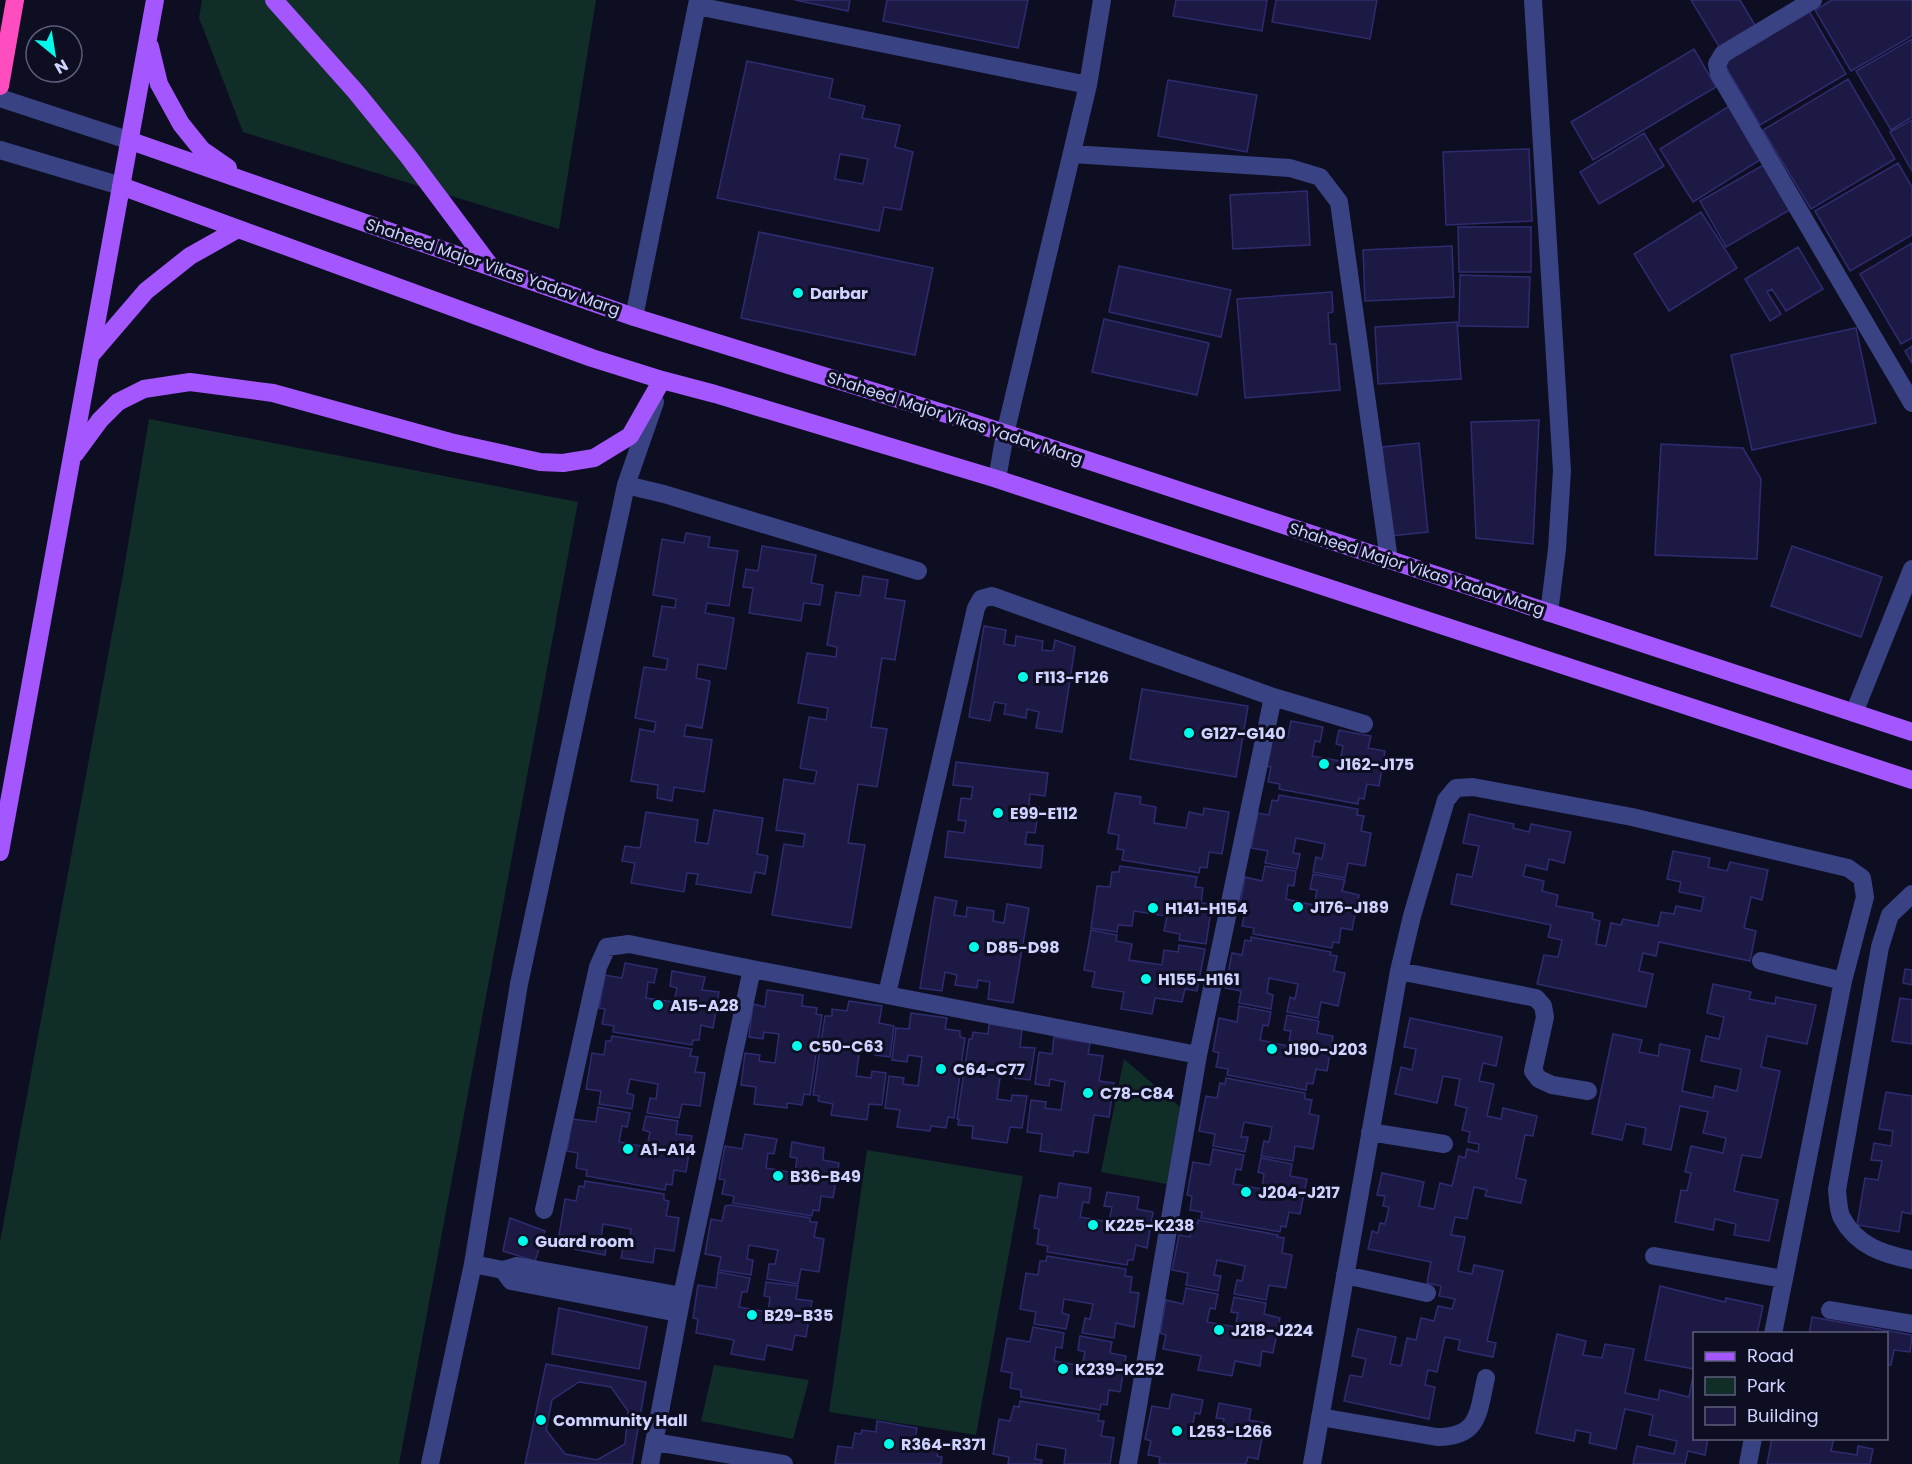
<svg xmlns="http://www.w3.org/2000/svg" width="1912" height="1464" font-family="Poppins,sans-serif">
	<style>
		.green { fill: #112d27 }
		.building { fill: #1c1a44; stroke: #2e2c70; stroke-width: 1.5; fill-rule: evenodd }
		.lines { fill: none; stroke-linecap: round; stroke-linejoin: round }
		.minor { stroke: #394282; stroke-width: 18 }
		.major { stroke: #a457ff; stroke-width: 18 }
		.highway { stroke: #ff4cbf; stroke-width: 18 }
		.poi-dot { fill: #00fbea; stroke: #0e0e23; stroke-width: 2 }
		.labels { text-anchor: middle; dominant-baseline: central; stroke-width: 6; stroke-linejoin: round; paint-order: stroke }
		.street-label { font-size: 16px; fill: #d0d3ff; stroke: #0e0e23 }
		.poi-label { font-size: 16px; font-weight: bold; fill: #d0d3ff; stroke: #0e0e23; text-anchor: start }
	</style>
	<rect width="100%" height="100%" fill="#0e0e23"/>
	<path class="green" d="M202 0H596L559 229 243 132 199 18Z
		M149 419 578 502 399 1464H0V1242L124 569Z
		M1124 1059 1180 1107 1167 1184 1101 1172Z
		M867 1150 1023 1176 976 1435 829 1412Z
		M714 1365 809 1380 793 1439 701 1421Z"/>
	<path class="building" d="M795 0H850L848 11Z
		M887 0H1028L1018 48 883 21Z
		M1176 0H1267L1262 31 1173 16Z
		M1276 0H1377L1370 39 1272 22Z
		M1691 0H1740L1756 27 1720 48Z
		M1832 0H1912V36L1851 71 1815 10Z
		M1809 11 1846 74 1760 125 1723 62Z
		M1912 39V117L1891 130 1856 71Z
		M1694 49 1716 87 1593 160 1571 122Z
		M747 61 833 79 829 98 865 106 862 118 900 125 895 147 913 152 901 210 884 207 879 231 717 198ZM840 154 868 159 863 184 835 179Z
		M1848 79 1895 159 1811 209 1763 130Z
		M1168 80 1257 95 1247 152 1158 136Z
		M1731 105 1763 158 1693 202 1660 149Z
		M1912 120V171L1890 132Z
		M1644 133 1664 166 1599 204 1580 172Z
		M1529 149 1532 221 1446 225 1443 152Z
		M1767 163 1793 208 1726 247 1700 201Z
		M1898 163 1912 187V235L1850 271 1815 211Z
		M1307 191 1310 245 1233 249 1230 195Z
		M1701 212 1737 268 1669 311 1634 254Z
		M1458 227H1531V272H1459Z
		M759 232 933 268 915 355 741 318Z
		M1912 243V338L1901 344 1860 274Z
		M1452 246 1454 297 1365 301 1363 250Z
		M1798 247 1823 289 1786 311 1772 289 1767 292 1781 314 1770 321 1745 279Z
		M1119 266 1231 290 1221 337 1109 312Z
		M1460 275 1530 277 1528 327 1459 326Z
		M1332 292 1333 312 1328 313 1330 344H1336L1340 390 1245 398 1237 299Z
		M1104 319 1209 343 1197 395 1092 372Z
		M1457 322 1461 379 1378 384 1375 327Z
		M1856 328 1876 423 1752 450 1731 355Z
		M1912 346V363L1905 351Z
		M1539 420 1533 544 1476 538 1471 422Z
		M1419 443 1428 532 1391 536 1382 447Z
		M1661 444 1743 448 1761 479 1757 559 1655 555Z
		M686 533 710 537 708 547 738 551 729 606 707 603 705 613 734 618 726 669 698 664 696 678 710 681 702 728 686 725 684 736 712 740 704 792 674 787 672 801 657 798 658 785 631 781 640 729 654 732 656 722 635 718 644 667 666 670 668 659 653 656 662 606 675 608 676 599 653 595 662 539 684 543Z
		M762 546 816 555 811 583 823 585 820 605 804 603 801 621 749 613 753 588 743 587 746 569 758 571Z
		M1792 546 1882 577 1861 637 1771 606Z
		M863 576 888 580 885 598 905 601 895 660 882 658 871 727 887 729 877 787 858 784 848 843 865 845 851 928 772 915 784 844 803 847 805 834 776 830 784 779 814 784 817 771 800 768 809 717 826 720 828 708 798 703 807 653 836 657 837 647 827 645 836 592 860 596Z
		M984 626 1006 630 1004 644 1015 646 1016 636 1043 641 1042 650 1053 651 1055 640 1075 647 1062 732 1036 728 1039 712 1027 709 1026 718 1004 714 1006 704 994 702 990 721 969 717Z
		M1142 689 1248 706 1236 777 1130 759Z
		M1291 721 1323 727 1320 742 1315 741 1312 756 1340 761 1343 746 1336 744 1339 730 1371 736 1368 748 1385 751 1379 786 1367 784 1364 799 1359 798 1358 804 1279 789 1280 784 1268 782 1271 767 1265 766 1272 733 1288 737Z
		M956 762 1048 773 1045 796 1030 794 1029 805 1039 807 1035 833 1027 832 1025 844 1043 846 1041 868 945 857 948 831 964 833 966 821 958 820 961 798 971 799 973 787 953 785Z
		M1115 793 1141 797 1140 804 1156 807 1154 823 1186 828 1189 812 1203 815 1204 808 1229 812 1222 854 1209 852 1207 868 1200 867 1199 873 1122 860 1124 850 1117 849 1119 835 1108 833Z
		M1279 795 1358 809 1357 815 1364 816 1361 831 1371 833 1365 866 1348 863 1345 878 1313 872 1316 857 1322 859 1325 844 1296 838 1293 853 1300 854 1297 869 1265 863 1268 851 1251 848 1258 813 1269 815 1272 800 1278 801Z
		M714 810 763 818 757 854 768 856 765 874 755 872 751 893 696 884 698 874 687 873 684 892 631 883 635 863 622 861 625 846 640 848 646 812 698 820 695 842 708 844Z
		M1469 814 1514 824 1513 828 1529 832 1531 824 1571 832 1564 863 1549 859 1547 870 1526 865 1523 876 1544 881 1542 891 1558 895 1556 906 1593 913 1592 919 1600 921 1596 944 1606 946 1611 923 1621 925 1623 919 1658 926 1661 912 1674 914 1676 906 1701 911 1704 897 1679 892 1681 882 1667 879 1673 851 1710 858 1708 867 1727 871 1730 862 1768 870 1762 900 1751 897 1744 928 1756 931 1750 961 1659 942 1656 956 1643 953 1639 971 1653 974 1646 1007 1537 984 1544 955 1558 957 1562 940 1548 937 1551 925 1451 904 1457 874 1472 877 1479 846 1463 843Z
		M1120 866 1197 877 1195 887 1203 888 1201 903 1212 904 1206 944 1179 940 1180 934 1164 931 1167 916 1134 911 1132 926 1118 925 1117 932 1091 928 1097 886 1110 887 1112 872H1119Z
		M1265 866 1296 871 1294 886 1288 885 1286 899 1314 905 1317 890 1310 889 1313 874 1345 880 1342 891 1359 895 1352 930 1341 928 1339 943 1333 942 1332 948 1253 934 1254 928 1242 926 1245 912 1239 910 1245 877 1262 881Z
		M935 897 957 901 954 915 966 917 967 907 994 911 993 921 1004 923 1007 904 1029 908 1013 1003 988 999 990 982 978 980 977 988 955 985 957 975 945 972 942 991 920 988Z
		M1091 930 1117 935 1116 941 1132 944 1129 960 1162 965 1164 950 1178 952 1179 945 1205 949 1197 991 1185 989 1182 1002 1155 998 1152 1014 1121 1009 1124 992 1092 987 1095 972 1084 970Z
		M1251 937 1331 952 1330 955 1337 956 1334 971 1345 973 1338 1006 1321 1002 1318 1018 1287 1012 1290 997 1295 999 1298 984 1269 978 1267 993 1273 995 1271 1009 1239 1003 1241 991 1225 988 1232 953 1242 955 1245 940 1251 941Z
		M625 963 657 969 654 983 648 982 646 998 674 1002 677 988 670 986 672 971 705 977 702 990 719 992 713 1028 701 1025 699 1040H693L692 1045 613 1032 614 1026 602 1024 605 1009 599 1008 605 975 622 978Z
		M1905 969 1912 970V985L1903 983Z
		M1713 984 1751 992 1749 999 1775 1004 1776 997 1816 1005 1807 1044 1767 1036 1761 1067 1780 1071 1761 1158 1742 1155 1734 1191 1778 1200 1769 1241 1734 1235 1736 1224 1715 1219 1713 1230 1675 1222 1681 1190 1687 1191 1691 1173 1685 1172 1691 1146 1723 1153 1726 1138 1703 1133 1708 1112 1680 1106 1671 1150 1643 1144 1646 1128 1626 1124 1622 1140 1592 1134 1613 1034 1642 1040 1639 1052 1658 1056 1660 1044 1690 1050 1682 1091 1713 1098 1715 1086 1737 1091 1741 1069 1701 1061 1706 1036 1719 1039 1724 1017 1707 1013Z
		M767 990 803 995 802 1006 817 1008 816 1014 822 1015 810 1095 804 1094 802 1105 787 1103V1108L754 1104 756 1087 741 1085 745 1053 760 1055 759 1061 775 1063 779 1034 764 1032 763 1039 749 1037 753 1004 765 1007Z
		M1900 998 1912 1000V1044L1892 1041Z
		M849 1001 882 1006 879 1023 894 1026 890 1057 875 1055 876 1050 860 1048 856 1076 871 1078 872 1071 886 1073 882 1105 869 1104 867 1120 831 1115 833 1104 818 1101 819 1096 813 1095 825 1016H832V1009L847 1011Z
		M1239 1006 1271 1012 1268 1026 1263 1025 1260 1040 1288 1046 1291 1031 1284 1030 1287 1015 1319 1021 1317 1033 1333 1036 1327 1071 1316 1069 1313 1084 1307 1083 1306 1090 1227 1075 1228 1069 1216 1067 1219 1053 1213 1051 1219 1018 1237 1022Z
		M911 1013 947 1018 945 1029 960 1031V1037L965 1038 954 1118 948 1117 946 1128 931 1126 930 1131 897 1127 900 1110 885 1108 889 1076 904 1078 903 1084 918 1086 922 1057 908 1055 907 1062 892 1060 896 1028 909 1029Z
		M1410 1018 1502 1037 1496 1066 1483 1063 1479 1081 1494 1084 1487 1116 1501 1119 1503 1108 1537 1116 1533 1136 1525 1135 1516 1178 1526 1180 1521 1203 1485 1196 1487 1190 1474 1187 1467 1219 1455 1217 1451 1235 1465 1237 1458 1271 1472 1274 1474 1265 1503 1271 1487 1341 1496 1343 1493 1357 1458 1350 1460 1340 1445 1337 1437 1372 1428 1370 1425 1385 1435 1387 1429 1419 1344 1401 1350 1375 1362 1377 1366 1359 1352 1356 1358 1329 1396 1337 1390 1364 1401 1366 1407 1338 1416 1340 1421 1318 1434 1321 1438 1306 1452 1309 1455 1299 1439 1296 1441 1286 1427 1283 1431 1262 1368 1249 1372 1231 1378 1233 1380 1223 1385 1224 1389 1207 1383 1206 1385 1196 1377 1195 1382 1173 1424 1182 1419 1206 1434 1209 1440 1183 1452 1186 1459 1156 1465 1158 1467 1149 1478 1152 1479 1144 1468 1142 1470 1132 1462 1130 1467 1108 1455 1105 1460 1079 1443 1076 1437 1103 1395 1094 1401 1067 1412 1070 1416 1049 1404 1047Z
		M989 1024 1022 1029 1020 1047 1035 1048 1030 1080 1015 1078 1016 1073 1001 1071 997 1099 1011 1101 1012 1095 1027 1096 1022 1128 1010 1127 1007 1143 972 1138 973 1126 958 1125 959 1119H957L969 1039H972L973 1032 988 1034Z
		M612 1036 692 1049 690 1056 698 1057 695 1072 705 1073 700 1106 682 1104 679 1118 647 1113 650 1098 656 1099 658 1084 630 1079 627 1093 634 1095 632 1109 599 1104 601 1091 586 1089 592 1053 604 1055 606 1041H611Z
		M1054 1037 1090 1043 1088 1054 1103 1056 1099 1081 1114 1083 1109 1117 1094 1115 1088 1153 1074 1151 1073 1156 1040 1151 1042 1134 1027 1132 1031 1100 1046 1102 1045 1108 1061 1110 1065 1082 1050 1079 1049 1086 1035 1084 1039 1052 1052 1054Z
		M1226 1078 1305 1093V1099L1312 1100 1309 1114 1319 1116 1313 1149 1295 1146 1293 1161 1261 1156 1264 1141 1269 1142 1272 1127 1244 1122 1241 1137H1248L1245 1152 1213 1146 1215 1134 1199 1131 1206 1096 1217 1098 1220 1083 1225 1084Z
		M1886 1092 1912 1096V1208L1911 1214 1902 1212 1899 1232 1857 1225 1865 1178 1878 1180 1882 1161 1871 1160 1874 1143 1891 1146 1893 1131 1879 1129Z
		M598 1107 630 1113 627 1127 622 1126 619 1142 647 1147 650 1132 643 1130 646 1116 678 1121 676 1134 692 1136 686 1172 674 1170 672 1185 666 1184 665 1190 586 1176 587 1170 576 1168 578 1153 567 1151 572 1119 596 1122Z
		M745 1134 777 1139 774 1154 768 1153 766 1168 795 1173 797 1158 790 1157 792 1142 824 1148 823 1160 839 1163 833 1198 821 1196 819 1211 813 1210 812 1216 733 1203 734 1196 722 1194 725 1180 719 1179 725 1146 742 1149Z
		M1213 1149 1244 1155 1241 1170 1236 1169 1233 1184 1262 1189 1264 1174 1258 1172 1261 1158 1292 1164 1290 1176 1307 1179 1300 1214 1289 1212 1286 1227 1281 1226 1280 1232 1201 1218 1202 1212 1190 1210 1192 1196 1187 1195 1193 1162 1210 1165Z
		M585 1181 664 1194V1200L669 1201 666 1216 679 1218 674 1251 655 1248 653 1263 621 1258 624 1243 629 1244 631 1229 603 1224 601 1239 607 1240 605 1255 573 1249 575 1237 559 1235 565 1199 576 1201 579 1186 584 1187Z
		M1059 1183 1091 1188 1089 1203 1083 1202 1080 1217 1109 1222 1112 1207 1104 1206 1107 1192 1139 1197 1137 1209 1153 1212 1147 1248 1136 1245 1133 1260H1128L1127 1265 1047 1252 1048 1246 1037 1244 1039 1229 1034 1228 1040 1195 1057 1198Z
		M731 1205 810 1218V1222H817L814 1237 824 1239 819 1272 801 1269 798 1284 767 1279 769 1264H775L778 1250 749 1245 747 1259 753 1260 751 1275 718 1270 721 1257 705 1254 711 1219 722 1221 725 1206Z
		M510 1218 545 1231 535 1261 503 1251Z
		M1198 1220 1278 1235 1277 1237 1284 1238 1282 1253 1292 1255 1286 1288 1269 1285 1266 1300 1234 1294 1237 1280 1242 1281 1245 1266 1217 1260 1214 1275 1221 1276 1218 1291 1186 1285 1188 1273 1172 1270 1179 1235 1190 1237 1193 1222 1198 1223Z
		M1047 1256 1126 1269 1125 1276 1132 1277 1130 1292 1139 1293 1134 1327 1116 1323 1114 1338 1082 1333 1085 1318 1090 1319 1093 1304 1064 1299 1062 1313 1069 1315 1066 1329 1034 1324 1036 1312 1020 1309 1026 1273 1038 1275 1040 1261H1046Z
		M718 1272 750 1278 747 1292H742L739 1307 768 1312 770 1297 764 1296 766 1282 798 1286 796 1299 812 1301 806 1337 795 1335 792 1350 767 1345 764 1360 731 1354 734 1340 696 1333 698 1319 693 1318 698 1285 716 1288Z
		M1660 1286 1725 1302 1726 1298 1763 1306 1757 1334H1694V1369L1645 1360Z
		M1186 1288 1218 1294 1215 1309 1210 1308 1207 1322 1235 1327 1238 1313 1231 1312 1234 1297 1266 1303 1264 1314 1280 1318 1273 1353 1262 1351 1260 1366 1235 1361 1232 1376 1198 1370 1201 1356 1163 1349 1166 1335 1160 1333 1166 1300 1183 1304Z
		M559 1308 647 1327 639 1369 552 1354Z
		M1812 1317 1912 1335 1910 1352 1894 1350 1891 1365 1886 1364V1334H1809Z
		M1033 1327 1064 1333 1062 1348 1056 1347 1054 1361 1082 1366 1085 1352 1078 1350 1080 1336 1112 1342 1110 1353 1126 1356 1120 1392 1109 1390 1107 1405 1101 1404 1100 1410 1021 1397V1390L1010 1388 1012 1373 1001 1371 1007 1338 1030 1342Z
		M1557 1334 1586 1341 1583 1355 1602 1358 1605 1344 1634 1349 1625 1393 1658 1400 1660 1390 1689 1397 1694 1371V1438H1708L1705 1455 1688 1451 1685 1464H1633L1637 1446 1674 1454 1677 1441 1649 1435 1653 1415 1625 1409 1616 1449 1589 1443 1591 1433 1576 1430 1574 1441 1536 1433Z
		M546 1364 646 1382 632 1464H525ZM579 1382 611 1387 628 1411 625 1444 597 1460 565 1454 546 1430 552 1400Z
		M1172 1394 1203 1400 1200 1414 1195 1413 1192 1428 1221 1434 1224 1419 1216 1418 1219 1403 1251 1409 1249 1420 1265 1423 1258 1459 1248 1457 1246 1464H1167L1159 1463 1160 1457 1148 1455 1151 1441 1145 1439 1152 1406 1169 1409Z
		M1020 1401 1099 1414 1098 1421H1104L1101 1436 1114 1438 1110 1464H1064L1066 1449 1037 1444 1035 1459 1042 1460 1041 1464H1008L1009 1457 993 1454 999 1419 1010 1421 1014 1406 1019 1407Z
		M877 1421 917 1428 914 1443 938 1446 937 1456 942 1457 941 1464H835L838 1446 852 1448 855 1433 861 1434 862 1430 876 1432Z
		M1772 1438H1834L1831 1451 1857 1455 1858 1446 1873 1449 1870 1464H1767Z"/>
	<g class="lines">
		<path class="minor" d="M1533 0 1562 471 1557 549 1549 613
			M1813 0 1723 54 1717 64 1719 74 1912 403
			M697 6 1088 85
			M0 98 131 141
			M0 150 121 186
			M1072 154 1290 168 1320 177 1339 202 1389 560
			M634 317 698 0
			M997 479 1005 434 1088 85 1102 0
			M626 485 664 494 918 571
			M1273 697 1364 724
			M1854 713 1912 569
			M1912 894 1890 915 1880 947 1837 1190C1838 1198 1838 1211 1842 1218 1857 1246 1883 1254 1912 1260
			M1761 961 1843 981
			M1399 971 1536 998 1543 1006 1545 1017 1533 1071 1539 1079 1552 1085 1588 1091
			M887 994 976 608 981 599 992 596 1273 697 1198 1055
			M1370 1132 1444 1144
			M544 1210 598 967 607 947 629 944 752 969
			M1654 1256 1783 1279
			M473 1264 503 1270 517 1266 682 1296
			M503 1270 511 1281 678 1313
			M1345 1275 1427 1293
			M1830 1310 1912 1324
			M1320 1417 1437 1437C1480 1437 1478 1412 1486 1378
			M655 1442 784 1464
			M430 1464 473 1264 519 984 626 485 655 402
			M650 1464 682 1296 752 969 1198 1055 1128 1464
			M1312 1464 1399 971 1412 916 1446 800 1456 788 1473 787 1632 817 1848 868 1862 878 1865 897 1843 981 1773 1334
			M1748 1464 1753 1438"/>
		<path class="major" d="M274 0 356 92 408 156 491 267
			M150 47 159 84 181 124 202 150 228 168
			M131 141 634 317 959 418 1912 732
			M121 186 592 358 662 380 715 394 997 479 1912 780
			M91 355 146 291 190 256 238 229
			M75 454 100 420 118 402 144 389 190 382 273 393 450 442 540 462 563 463 594 458 630 436 662 380
			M0 852 155 0"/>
		<path class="highway" d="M0 86 15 0"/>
	</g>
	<g class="poi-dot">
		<circle cx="798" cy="293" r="6"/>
		<circle cx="1023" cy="677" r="6"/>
		<circle cx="1189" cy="733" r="6"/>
		<circle cx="1324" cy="764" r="6"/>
		<circle cx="998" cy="813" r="6"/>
		<circle cx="1298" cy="907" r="6"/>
		<circle cx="1153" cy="908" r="6"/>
		<circle cx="974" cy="947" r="6"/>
		<circle cx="1146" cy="979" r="6"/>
		<circle cx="658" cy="1005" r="6"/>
		<circle cx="797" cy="1046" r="6"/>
		<circle cx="1272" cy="1049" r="6"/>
		<circle cx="941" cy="1069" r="6"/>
		<circle cx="1088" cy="1093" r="6"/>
		<circle cx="628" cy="1149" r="6"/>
		<circle cx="778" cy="1176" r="6"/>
		<circle cx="1246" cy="1192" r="6"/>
		<circle cx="1093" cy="1225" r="6"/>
		<circle cx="523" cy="1241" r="6"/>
		<circle cx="752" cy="1315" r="6"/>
		<circle cx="1219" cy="1330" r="6"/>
		<circle cx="1063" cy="1369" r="6"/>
		<circle cx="541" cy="1420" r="6"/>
		<circle cx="1177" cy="1431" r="6"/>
		<circle cx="889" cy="1444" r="6"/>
	</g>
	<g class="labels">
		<g class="street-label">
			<text transform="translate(493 267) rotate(19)">Shaheed Major Vikas Yadav Marg</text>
			<text transform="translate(955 418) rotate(18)">Shaheed Major Vikas Yadav Marg</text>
			<text transform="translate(1417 569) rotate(18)">Shaheed Major Vikas Yadav Marg</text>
		</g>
		<g class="poi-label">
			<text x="810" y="293">Darbar</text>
			<text x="1035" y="677">F113-F126</text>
			<text x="1201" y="733">G127-G140</text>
			<text x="1336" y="764">J162-J175</text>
			<text x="1010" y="813">E99-E112</text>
			<text x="1310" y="907">J176-J189</text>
			<text x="1165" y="908">H141-H154</text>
			<text x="986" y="947">D85-D98</text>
			<text x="1158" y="979">H155-H161</text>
			<text x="670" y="1005">A15-A28</text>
			<text x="809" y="1046">C50-C63</text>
			<text x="1284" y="1049">J190-J203</text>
			<text x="953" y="1069">C64-C77</text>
			<text x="1100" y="1093">C78-C84</text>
			<text x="640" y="1149">A1-A14</text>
			<text x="790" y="1176">B36-B49</text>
			<text x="1258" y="1192">J204-J217</text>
			<text x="1105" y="1225">K225-K238</text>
			<text x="535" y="1241">Guard room</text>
			<text x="764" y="1315">B29-B35</text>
			<text x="1231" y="1330">J218-J224</text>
			<text x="1075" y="1369">K239-K252</text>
			<text x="553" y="1420">Community Hall</text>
			<text x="1189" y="1431">L253-L266</text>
			<text x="901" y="1444">R364-R371</text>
		</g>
	</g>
	<rect x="1693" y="1332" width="195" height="108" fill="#0e0e23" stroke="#5c5d7b" stroke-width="1.5"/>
	<rect x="1705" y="1352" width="30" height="9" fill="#a457ff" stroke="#5c5d7b" stroke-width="1.5"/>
	<text x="1747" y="1362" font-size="18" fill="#d0d3ff">Road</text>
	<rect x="1705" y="1377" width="30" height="18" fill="#112d27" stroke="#5c5d7b" stroke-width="1.5"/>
	<text x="1747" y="1392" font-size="18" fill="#d0d3ff">Park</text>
	<rect x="1705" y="1407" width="30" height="18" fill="#1c1a44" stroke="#5c5d7b" stroke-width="1.5"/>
	<text x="1747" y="1422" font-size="18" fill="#d0d3ff">Building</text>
	<g transform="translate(54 54) rotate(150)"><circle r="28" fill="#0e0e23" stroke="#5c5d7b" stroke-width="1.5"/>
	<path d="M0-4.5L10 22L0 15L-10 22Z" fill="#00fbea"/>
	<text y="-9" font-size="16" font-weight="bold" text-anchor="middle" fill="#d0d3ff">N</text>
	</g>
</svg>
